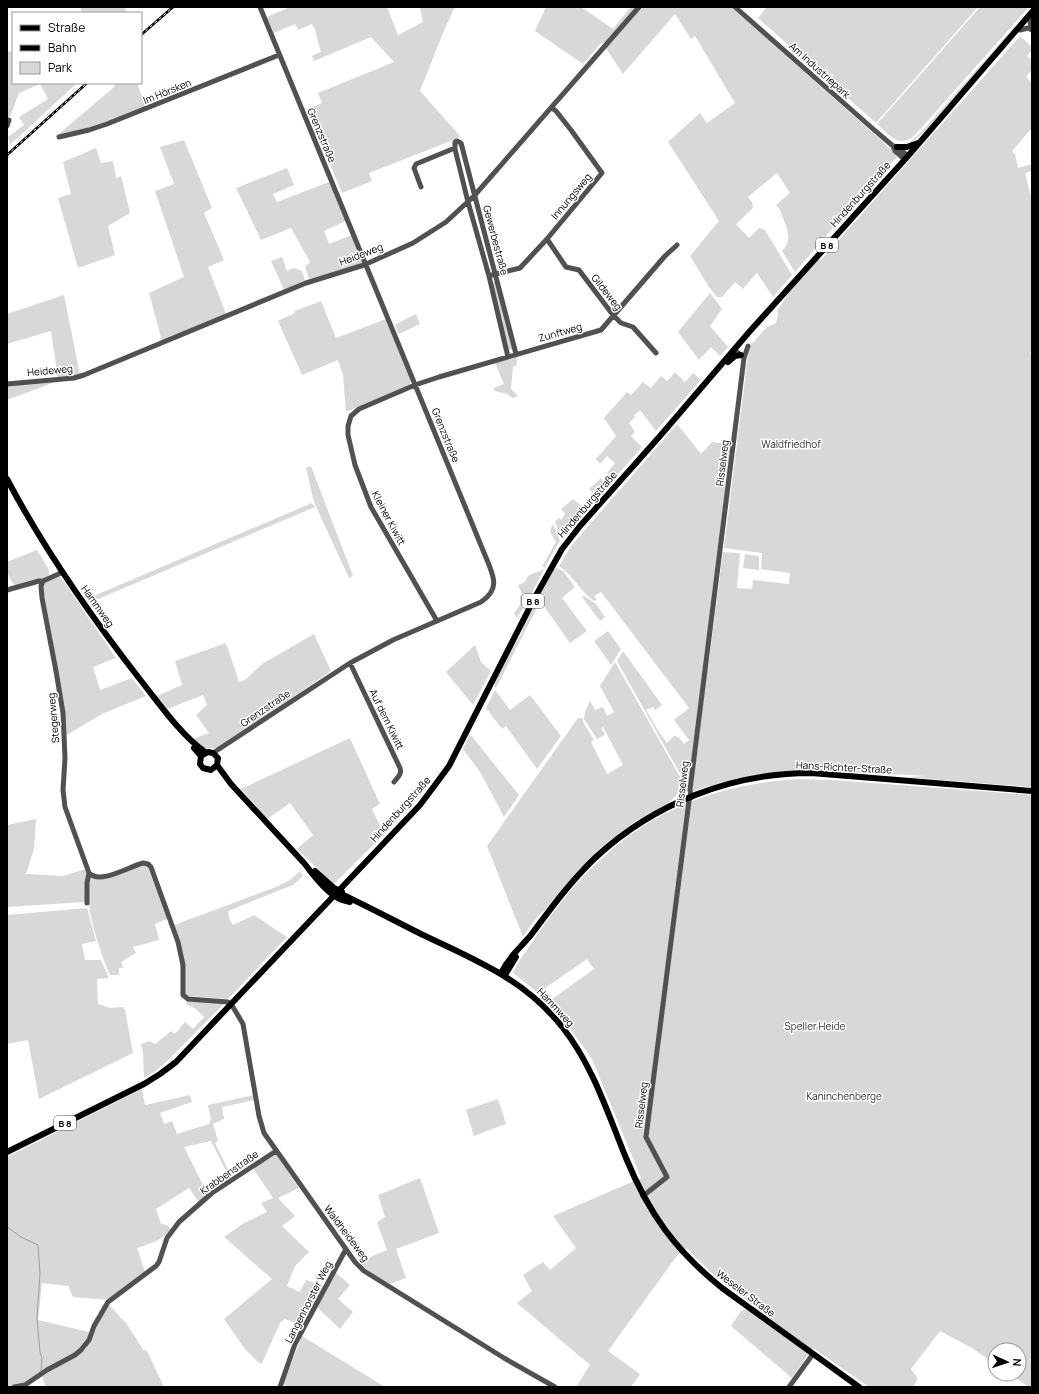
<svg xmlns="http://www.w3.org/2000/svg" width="1039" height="1394" font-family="Manrope,sans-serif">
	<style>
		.green { fill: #d8d8d8 }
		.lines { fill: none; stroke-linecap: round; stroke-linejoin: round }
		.stream { stroke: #9f9f9f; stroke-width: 1 }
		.minor { stroke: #515151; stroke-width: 5 }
		.major { stroke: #000; stroke-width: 6 }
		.rail-casing { stroke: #000; stroke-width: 2.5 }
		.rail { stroke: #fff; stroke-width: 1; stroke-dasharray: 3; stroke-linecap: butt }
		.labels { text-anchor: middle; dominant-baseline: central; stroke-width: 3; stroke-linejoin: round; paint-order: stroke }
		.shield { fill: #fff; stroke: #4c4c4c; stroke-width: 1 }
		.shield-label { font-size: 9px; font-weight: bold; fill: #000 }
		.street-label { font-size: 10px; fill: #000; stroke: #fff }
		.park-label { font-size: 10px; fill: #2f2f2f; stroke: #fff }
	</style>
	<rect width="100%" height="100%" fill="#fff"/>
	<path class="green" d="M80 7H125L127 13H82Z
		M290 7H387L398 35 423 22 420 7H455L445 28 420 91 461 137 369 173 372 181 342 193 307 109 322 103 318 93 394 62 371 37 314 61 312 56 321 52 315 30 312 24 298 30 295 24 274 33 267 17Z
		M546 7H581L613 29 631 7H731L882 141 896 155 897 158 894 160 863 193 795 272 782 251C795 239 784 222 779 208L776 205 790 193 777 173 748 197 752 202 753 208 736 224 749 238 759 228 765 230 792 275 773 297 757 273 743 289 735 282 722 297H717L709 287 690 256 719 221 668 142 700 113 707 123 735 103 695 36 691 39 675 14 623 74 602 42 583 64 535 31Z
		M767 7H978L876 123 758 18Z
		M980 7H1029L915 135C899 149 889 135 877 124Z
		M1015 26 1016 28 924 132 910 144H908L925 128Z
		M1020 36 1032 47V50L1027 56 1032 60V69L1026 77 1032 83V128L1012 151 1015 154 1018 168 1032 164V171L1025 173 1032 201V352L1030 353V354H1032V787L905 777 928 776 807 770 782 771 743 777 706 787 692 792 707 670 708 669 723 552 739 553 740 554 737 588 752 589 753 580 789 584 790 573 761 569 762 553 724 548 749 347 767 327 776 323 778 314 777 310 782 304 789 292 819 259 821 260Z
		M13 51V83H77L10 145 8 137 24 125 19 117 48 99 40 84 19 93 9 119 7 112V52Z
		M116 83H137L146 108 89 128 61 135 60 133 113 88Z
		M184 140 212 208 204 213 224 260 208 267 226 314 162 341 149 293 184 277 155 191 174 184 160 147Z
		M96 148 101 163 113 161 116 178 121 176 130 213 108 226 115 255 78 268 58 198 71 194 63 162Z
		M287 168 294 185 273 194 277 202 329 182 346 221 324 231 329 244 352 235 363 263 309 279 305 267 310 262 291 228 261 240 236 188Z
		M282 257 287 271 294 268 302 271 305 281 284 290 271 261Z
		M492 282H495L513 349 509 350Z
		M710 293 722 309 710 326 728 347 720 356 711 347 699 360 678 332Z
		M64 295 80 375 58 378 51 331 7 344V314Z
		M321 301 336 338 386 319 411 380 409 385 346 412 343 375 338 360 302 375 278 321 295 313V311Z
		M416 314 420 324 399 334 395 326 396 324Z
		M518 357 516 366H513L511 389 518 396 513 398 507 394 495 391 493 388 504 384 495 363Z
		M675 372 685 382 693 373 701 380 656 431 640 410 634 415 635 417 629 423 635 432 631 436 642 447 613 480 607 473 615 463 607 456 600 464 596 459 616 436 604 418 627 392 631 395 643 382 651 388 661 376 667 381Z
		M58 381 7 400V386Z
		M677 424 701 454 712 442 733 445 688 788 617 661 623 651 662 705 655 710 653 707 646 710 659 732 667 743 674 736C679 736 681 740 684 744L689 740 674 720 689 708 601 592 594 596 597 600 594 601C580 591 572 574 559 566L571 546Z
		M311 466 353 576 349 578 314 502 306 468Z
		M601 478 606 487 595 500 590 495 592 492 589 489Z
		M573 499 586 510 563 537H561L555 522 559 518 561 520 565 514 561 509Z
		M312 503 315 507 91 602 89 598Z
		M553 524 560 541 551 556 526 604 516 619V617L514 613 520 605V596L522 594 518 585 524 583 528 576 544 569 543 565 556 542C552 535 548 532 553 524Z
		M37 550 49 570V575L46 577 16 586C8 580 7 571 7 562Z
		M745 554 759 556V570L743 568Z
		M557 568 563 571 575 587 562 598 587 631 570 643 539 599V595L553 569Z
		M60 576 116 658 93 667 100 690 132 678 146 696 102 714 65 736 42 590 43 584 49 580Z
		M584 596 596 604 605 617 600 621 582 597Z
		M536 603 539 604 496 688 494 686 495 683 512 648 521 635 524 624Z
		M608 631 621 649 611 665 594 641Z
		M314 634 331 671 218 748H203L193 739 209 733 196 715 207 705 203 695 167 709 157 696 182 685 175 661 226 643 239 682 245 680 262 664Z
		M475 645 481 662 491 671 473 705 446 672Z
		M615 662 688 791 684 790 682 784 678 787V793L670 802 636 821 604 845 577 872 544 911C537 915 528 930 523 937L487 846 578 718H582L584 724 594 740 591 742 607 774 623 765 603 727 601 728 605 735 597 739 584 719 585 712 590 701 595 710 603 707 607 716 614 712 600 686Z
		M495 690 510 710 530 695 561 736 537 769 506 726 502 729 486 708Z
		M470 734 519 795 504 817 480 772 463 749Z
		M350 738 380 804 372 809 384 834 334 884 297 849 313 835 290 803 267 819 241 789Z
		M799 779 833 780 1032 795V1387H1029L1010 1374H1019V1350H995V1364L972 1348 940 1331 911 1369 918 1379 913 1387H869L813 1348 792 1378 731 1326 741 1311 754 1306 713 1274 686 1248 676 1257 608 1351 640 1374 631 1387H576L590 1365 517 1303 532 1291 523 1275 543 1262 550 1270 576 1248 553 1216 641 1178 592 1059 558 1012 548 1002 594 969 587 959 538 993 513 973 516 966C543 926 571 884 608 853 662 805 727 783 799 779Z
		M36 819 34 849 26 874 63 876 86 869 87 874 85 902 7 907V825Z
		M142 864 149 867 169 918 155 924 159 940 133 947 136 953 121 962 123 968H119V975H110C100 952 90 922 88 897 88 891 89 884 90 878H94Z
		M300 871 303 876 293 885 228 911 229 918 233 925 254 915 287 937 228 999 188 996 184 993 174 925 276 887 290 880Z
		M87 908 96 941 82 944 85 960H101L109 978 97 979 98 1004 110 1008 123 1007 125 1010 133 1053 39 1099 28 1040 7 1044V915Z
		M187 1001 224 1004 163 1065 154 1072 144 1078 143 1052 141 1044 149 1041 155 1044 171 1031 175 1034 185 1022 193 1029 204 1017 196 1009 186 1004Z
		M142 1089 145 1105 190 1095 192 1102 160 1113 164 1124 172 1121 177 1134 209 1124 211 1119 208 1105 254 1095 255 1100 222 1107 224 1119 213 1124 218 1141 215 1143 232 1178 230 1179 211 1141 184 1147 208 1195 199 1202 189 1188 156 1209 161 1224 167 1225 172 1230 157 1241 137 1248 145 1272 109 1300 73 1297 68 1286 42 1283 38 1320 89 1332 85 1344 73 1354 28 1382 7 1386V1157Z
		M498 1099 506 1124 474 1136 466 1110Z
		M275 1153 299 1188 278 1198 295 1216 282 1226 309 1252 295 1266 287 1286 300 1292 306 1280 324 1286 303 1326 285 1319 280 1323 262 1363H259L245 1349 224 1319 272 1279 224 1237 244 1223 267 1212 261 1203 273 1198 252 1167Z
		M420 1178 439 1233 396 1249 406 1278 390 1284 371 1273 358 1262 387 1250 377 1222 385 1217 378 1195Z
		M335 1272 350 1285 338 1299 353 1312 340 1329 317 1307Z
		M109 1305 126 1323 144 1351 146 1349 164 1387H46L42 1376 77 1356 86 1349 96 1325Z
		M302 1336 385 1387H288L283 1384Z"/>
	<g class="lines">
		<path class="stream" d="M7 1227 21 1237 38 1245 40 1274 37 1318 40 1352 42 1358 41 1371"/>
		<path class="minor" d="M735 7 872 128 893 146 897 147 908 156
			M1030 19V22L1032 29
			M1020 30 1028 28 1032 30
			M7 126 9 120
			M59 137 89 130 107 124 279 55
			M893 146 895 151 904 159
			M421 187 414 168 416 164 455 148
			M547 239 566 267 579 270 613 315 621 323 633 327 656 353
			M492 275 520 268 547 239 602 173 571 130 556 111 552 108
			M734 349 744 358 748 346
			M508 357 489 276 468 202 455 149V142L457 141 461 143 516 354
			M7 384 74 378 84 375 306 283 364 265 413 243 446 222 474 196 639 7
			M43 581 41 586 42 598 56 671 63 713 65 758 63 790 65 807 89 873C100 885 130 866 143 863L148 864 151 867 178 942 183 965V995L188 999 228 1002 233 1007 243 1024 259 1116 264 1133 355 1262 364 1271 504 1358 555 1387
			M7 590 39 581H43L63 572
			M437 621 371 507 355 465 348 435V426L351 416 359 409 415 385 439 377 601 330 665 256 677 245
			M350 663 400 768C402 774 398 777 394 782
			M213 753 350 663 393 640 481 602C500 589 494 577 487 560L260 7
			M87 903V883L89 873
			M643 1196 667 1177 646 1137 689 801 691 797 690 790 744 358
			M14 1387 25 1385 47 1370 75 1355 81 1350 89 1340 94 1326 108 1302 156 1266 159 1262 167 1238 179 1222 212 1193 276 1151
			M280 1387 295 1344 346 1249
			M789 1387 813 1354"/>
		<path class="major" d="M897 147H907L918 143
			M728 362 735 356 741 355
			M7 479C45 551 92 618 142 682 161 706 181 735 205 752
			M194 748 201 756 200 764 203 768 211 770 217 765 218 758 213 753 208 752 201 756
			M217 765 231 784 304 863C312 873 323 889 335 896 339 899 345 901 350 902
			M315 871 334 888 342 892
			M337 892C365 905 393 920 421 934 475 960 525 979 563 1028 593 1066 608 1114 626 1158 649 1214 675 1250 722 1288L859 1387
			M501 973C504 967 508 961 513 955 519 948 525 942 531 935 551 908 571 881 595 858 654 803 732 773 811 773L1032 791
			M505 975 516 957
			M7 1152 144 1084 160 1074 176 1062 420 805 435 785 449 766 534 599 562 549 580 526 660 436 750 331 908 156 1032 12"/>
		<g class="rail-casing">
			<path id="rail" d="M141 35 173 7
				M7 155 87 83"/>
		</g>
		<use href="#rail" class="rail"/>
	</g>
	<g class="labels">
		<g class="shield">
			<rect x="816" y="238" width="22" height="14" rx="3"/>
			<rect x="522" y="594" width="22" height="14" rx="3"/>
			<rect x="54" y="1116" width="22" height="14" rx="3"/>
		</g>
		<g class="shield-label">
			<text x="827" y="245">B 8</text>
			<text x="533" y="601">B 8</text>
			<text x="65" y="1123">B 8</text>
		</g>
		<g class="street-label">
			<text transform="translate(820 70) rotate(42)">Am Industriepark</text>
			<text transform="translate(167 91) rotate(-22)">Im Hörsken</text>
			<text transform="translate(322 135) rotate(67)">Grenzstraße</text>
			<text transform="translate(860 194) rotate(-48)">Hindenburgstraße</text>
			<text transform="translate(571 196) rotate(-50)">Innungsweg</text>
			<text transform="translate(496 240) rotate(75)">Gewerbestraße</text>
			<text transform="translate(361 254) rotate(-21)">Heideweg</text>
			<text transform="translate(607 292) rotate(52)">Gildeweg</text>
			<text transform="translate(560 332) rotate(-16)">Zunftweg</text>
			<text transform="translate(50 370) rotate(-5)">Heideweg</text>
			<text transform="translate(446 435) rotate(68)">Grenzstraße</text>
			<text transform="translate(722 463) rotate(-83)">Risselweg</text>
			<text transform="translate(587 504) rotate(-49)">Hindenburgstraße</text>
			<text transform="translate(389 518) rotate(62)">Kleiner Kiwitt</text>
			<text transform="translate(98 606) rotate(55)">Hammweg</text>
			<text transform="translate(265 708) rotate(-34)">Grenzstraße</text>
			<text transform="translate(53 718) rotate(-95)">Stegerweg</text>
			<text transform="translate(387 719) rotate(64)">Auf dem Kiwitt</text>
			<text transform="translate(844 767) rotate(3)">Hans-Richter-Straße</text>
			<text transform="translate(682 784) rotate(-83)">Risselweg</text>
			<text transform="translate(400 809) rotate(-48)">Hindenburgstraße</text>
			<text transform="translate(556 1007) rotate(47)">Hammweg</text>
			<text transform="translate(641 1105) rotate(-83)">Risselweg</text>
			<text transform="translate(229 1172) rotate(-35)">Krabbenstraße</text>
			<text transform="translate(347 1233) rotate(53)">Waldheideweg</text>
			<text transform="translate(746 1293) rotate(37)">Weseler Straße</text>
			<text transform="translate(308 1302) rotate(-63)">Langenhorster Weg</text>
		</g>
		<g class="park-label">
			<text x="791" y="444">Waldfriedhof</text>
			<text x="815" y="1026">Speller Heide</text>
			<text x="844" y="1096">Kaninchenberge</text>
		</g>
	</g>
	<rect width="1039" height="1394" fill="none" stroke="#000000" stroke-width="16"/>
	<rect x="12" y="12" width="130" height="72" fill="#ffffff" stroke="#999999"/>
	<rect x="20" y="25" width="20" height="6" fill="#000000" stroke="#999999"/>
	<text x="48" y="32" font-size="12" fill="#000000">Straße</text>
	<rect x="20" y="45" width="20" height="6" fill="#000000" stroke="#999999"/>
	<text x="48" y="52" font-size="12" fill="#000000">Bahn</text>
	<rect x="20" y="62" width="20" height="12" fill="#d8d8d8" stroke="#999999"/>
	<text x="48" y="72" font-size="12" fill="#000000">Park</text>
	<g transform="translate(1007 1362) rotate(93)"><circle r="19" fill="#ffffff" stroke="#999999"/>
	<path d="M0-3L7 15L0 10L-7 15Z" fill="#000000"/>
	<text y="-6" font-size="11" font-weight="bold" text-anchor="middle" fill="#000000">N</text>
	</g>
</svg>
